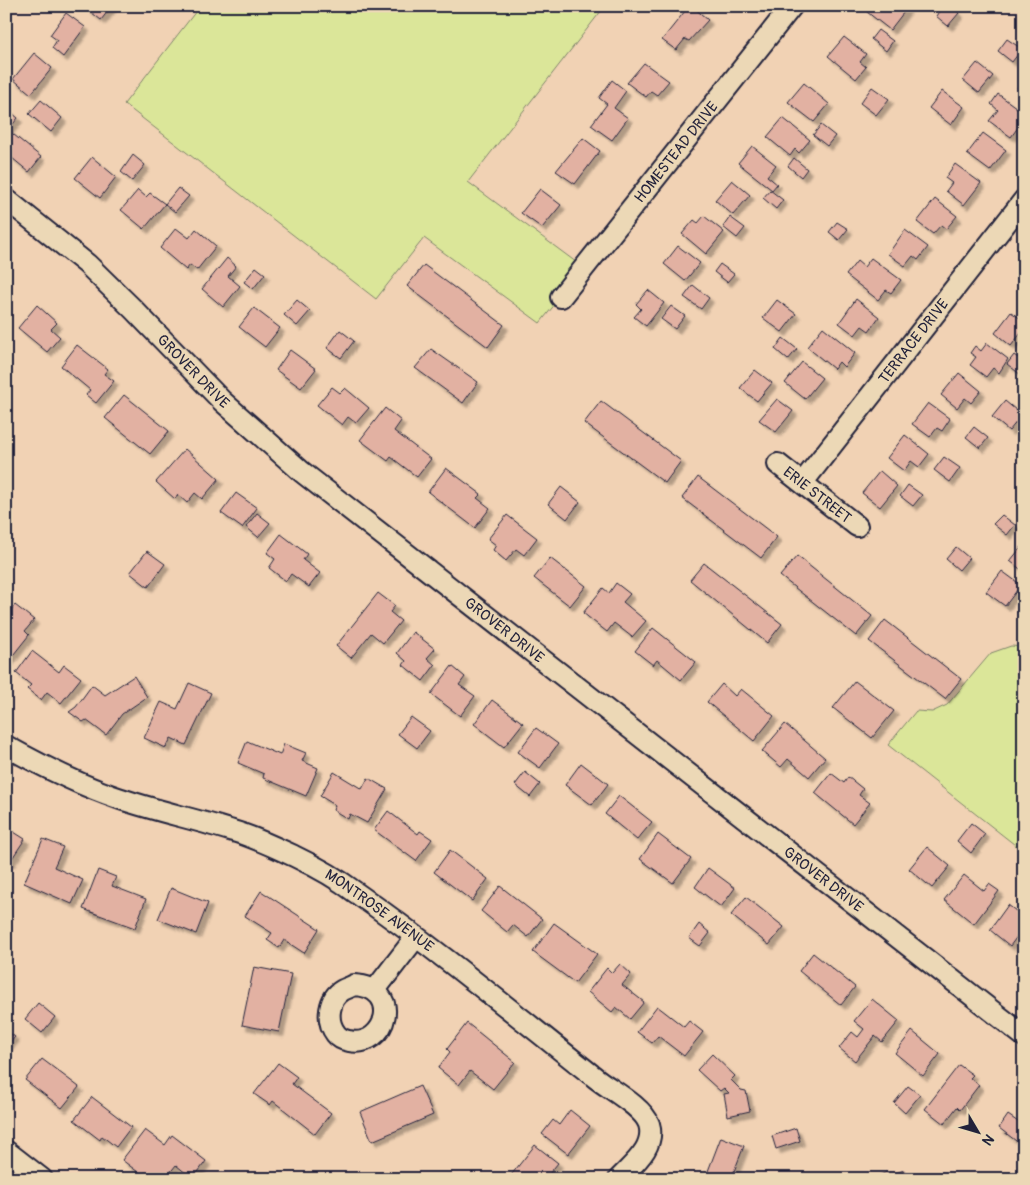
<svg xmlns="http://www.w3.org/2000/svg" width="1030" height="1185" font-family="Pangolin,sans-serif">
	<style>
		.green { fill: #dbe699; stroke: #7e846a }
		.building { fill: #e2b1a2; stroke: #22223b; filter: url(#shadow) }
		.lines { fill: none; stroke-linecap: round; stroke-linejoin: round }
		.minor-casing { stroke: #22223b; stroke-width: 24 }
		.minor { stroke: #ecd8b6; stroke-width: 20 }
		.labels { text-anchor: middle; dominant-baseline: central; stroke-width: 4; stroke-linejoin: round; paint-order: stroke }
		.street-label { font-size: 15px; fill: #22223b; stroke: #ecd8b6 }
	</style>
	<defs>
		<filter id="shadow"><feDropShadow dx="4.5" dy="4.5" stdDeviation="1" flood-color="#0004"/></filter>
	</defs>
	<rect width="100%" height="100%" fill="#f1d2b4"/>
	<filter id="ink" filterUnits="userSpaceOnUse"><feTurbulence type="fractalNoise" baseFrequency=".02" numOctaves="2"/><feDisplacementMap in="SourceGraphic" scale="10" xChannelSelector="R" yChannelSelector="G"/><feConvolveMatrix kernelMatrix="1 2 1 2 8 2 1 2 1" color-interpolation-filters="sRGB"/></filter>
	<g filter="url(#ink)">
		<path class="green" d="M200 6H605L468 182 584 268 540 323 424 238 376 299 124 104Z
			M1011 646 1024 647V852L888 745 916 711 932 712 947 705 991 653Z"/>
		<path class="building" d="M89 6H112L101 20 87 9Z
			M689 6H692L708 20 689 41 685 39 676 50 662 40Z
			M872 6H904L907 8 890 30 867 12Z
			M943 6H950L959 13 948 26 936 16Z
			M66 13 85 27 63 57 52 48 57 40 50 35Z
			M878 30 893 41 886 51 871 39Z
			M844 37 866 54 860 62 866 67 856 79 828 56Z
			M1007 39 1022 49 1012 62 998 51Z
			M34 53 52 68 31 94 13 79Z
			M644 63 669 81 657 95 651 91 646 97 627 83Z
			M977 63 993 76 979 93 963 80Z
			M1024 79V93L1017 88Z
			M612 80 626 91 614 108 628 118 612 140 591 125 607 104 599 98Z
			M804 83 829 104 814 122 788 102Z
			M872 87 889 99 876 115 860 103Z
			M942 91 964 107 951 125 929 108Z
			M998 94 1024 113V119L1011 137 989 121 998 110 991 104Z
			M41 100 62 118 51 132 29 114Z
			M6 108 18 118 8 130 41 157 29 172 6 153Z
			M783 118 810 140 799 153 795 149 790 156 767 137Z
			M821 125 835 136 827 146 813 135Z
			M983 133 1006 150 990 171 967 154Z
			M583 138 600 151 575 184 556 171Z
			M752 146 776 165 767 176 777 184 772 190 738 163Z
			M133 155 145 165 132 181 121 172Z
			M92 157 116 177 100 198 75 178Z
			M794 158 807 169 801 177 788 166Z
			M955 164 981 183 964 205 946 191 952 183 945 178Z
			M732 180 750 195 733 215 715 200Z
			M178 188 189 196 175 212 165 204Z
			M540 189 561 205 542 228 521 213Z
			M138 190 146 197 150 193 165 204 144 229 121 210Z
			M770 190 783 200 776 209 763 198Z
			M935 199 957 216 946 229 941 225 933 234 917 222Z
			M704 216 724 232 706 254 682 234 694 220 698 223Z
			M730 217 745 228 737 238 723 227Z
			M837 222 848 229 839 240 829 232Z
			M176 228 189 238 196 229 216 246 197 270 190 265 186 270 160 248Z
			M905 230 928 247 918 260 913 256 905 266 888 254Z
			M678 246 700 263 685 281 664 264Z
			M227 258 236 266 228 276 240 286 223 307 202 289Z
			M871 258 901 280 891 293 886 290 878 300 846 275 857 261 864 267Z
			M720 264 734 274 727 282 714 272Z
			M424 265 504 325 488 347 407 286Z
			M256 267 265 274 253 289 244 282Z
			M693 285 709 298 701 309 684 297Z
			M648 290 664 303 646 326 634 317 641 309 636 304Z
			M856 299 879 317 869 331 862 326 855 335 839 323Z
			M297 300 310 311 297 326 284 315Z
			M777 300 796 314 782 332 763 318Z
			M37 305 57 323 51 329 60 337 47 352 18 328Z
			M671 306 685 316 675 329 661 319Z
			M254 308 280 328 265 347 239 327Z
			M1011 312 1024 321V336L1021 333 1011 346 995 333Z
			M823 327 855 353 844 367 839 362 834 369 807 347Z
			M340 330 354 341 341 358 327 348Z
			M783 338 797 349 788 360 775 349Z
			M987 343 1008 359 999 373 993 368 986 377 970 365 976 357 970 353 975 346 981 351Z
			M77 345 108 369 104 374 114 381 96 403 86 395 90 390 61 366Z
			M431 349 478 382 463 403 415 368Z
			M290 350 316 369 301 388 276 370Z
			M1014 355 1024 362V371L1021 375 1007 364Z
			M802 362 822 378 805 399 785 383Z
			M755 370 772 383 757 401 740 388Z
			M959 373 981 391 971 403 965 398 957 408 941 395Z
			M332 387 340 393 345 388 369 408 356 423 348 417 342 425 317 405Z
			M124 395 169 431 150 454 105 418Z
			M777 399 793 411 776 432 759 420Z
			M601 401 681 461 665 483 584 423Z
			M1005 401 1022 415 1009 431 992 417Z
			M928 403 950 419 942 431 937 428 930 437 912 424Z
			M385 408 401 421 394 431 431 459 417 477 391 457 388 461 360 440Z
			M974 427 988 438 980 448 966 437Z
			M905 435 929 454 919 467 911 461 904 471 887 458Z
			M185 449 219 479 202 499 195 493 187 503 178 495 175 499 156 482Z
			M944 457 960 468 950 482 934 470Z
			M446 468 481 494 477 498 490 508 475 528 428 492Z
			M880 471 897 486 880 507 862 493Z
			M698 477 777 537 761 558 682 498Z
			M908 485 922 495 913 506 900 496Z
			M561 487 580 502 567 519 548 504Z
			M236 493 257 508 242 528 221 513Z
			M257 513 270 523 258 537 246 527Z
			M507 515 537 538 524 555 516 549 506 561 493 550 496 545 488 539Z
			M1002 515 1015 525 1007 535 993 524Z
			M281 534 307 554 303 560 320 573 309 587 291 574 286 581 269 568 275 559 267 553Z
			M1024 544V572L1010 561Z
			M956 547 969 558 959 570 946 559Z
			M147 551 165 564 148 587 130 573Z
			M797 556 872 616 856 636 780 576Z
			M550 558 586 586 570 606 534 578Z
			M704 563 782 624 767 643 690 580Z
			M1002 571 1021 585 1005 606 986 592Z
			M616 583 630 594 623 602 646 621 632 637 614 623 607 632 583 613 603 588 609 593Z
			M378 593 395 606 390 612 401 621 383 643 371 633 351 658 336 646Z
			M15 605 34 620 25 631 29 635 6 664V616Z
			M885 620 961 679 945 699 869 641Z
			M653 628 696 662 681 680 657 660 653 665 635 651Z
			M413 632 435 649 427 658 435 665 423 681 403 665 406 661 397 653Z
			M32 651 59 672 64 665 81 678 61 703 47 692 41 700 27 689 31 685 16 673Z
			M452 666 465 677 459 685 475 696 460 716 431 694Z
			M134 676 147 697 122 714 106 735 86 720 83 722 69 712 76 707 92 685 105 695Z
			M855 681 894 711 872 738 833 708Z
			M189 683 211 693 186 745 171 738 166 748 144 738 161 702 177 709Z
			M722 684 735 696 741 689 774 716 754 741 707 702Z
			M492 700 523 723 504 747 474 724Z
			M411 717 430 731 417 748 398 734Z
			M785 724 825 758 809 777 788 759 781 767 762 751Z
			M536 728 558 744 540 768 518 752Z
			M247 741 280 755 284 744 306 753 302 761 318 768 306 796 263 778 264 774 238 763Z
			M581 763 608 784 592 805 565 785Z
			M334 772 362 789 368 778 387 789 367 823 350 814 348 819 333 810 335 805 320 796Z
			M525 772 540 784 530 797 515 785Z
			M831 773 844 783 848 777 863 789 859 795 870 803 853 824 815 793Z
			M619 796 652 822 637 840 605 814Z
			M388 811 418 834 420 831 432 839 416 861 374 830Z
			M971 823 985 834 971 853 957 841Z
			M6 827 25 839 9 863 6 861Z
			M658 834 691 859 673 883 640 859Z
			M43 839 63 847 54 867 83 880 72 904 24 883Z
			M927 847 950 866 932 888 909 869Z
			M450 850 488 879 472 901 434 872Z
			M708 868 735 888 721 907 695 887Z
			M98 870 116 877 112 886 146 899 135 928 83 909Z
			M964 875 984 891 989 884 999 891 974 924 944 900Z
			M500 886 542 919 528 937 513 925 507 932 481 911Z
			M171 888 208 903 196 934 158 919Z
			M261 891 319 929 304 953 284 940 279 948 267 940 272 933 245 916Z
			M746 897 784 927 769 945 731 915Z
			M1008 905 1024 917V927L1010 946 990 930Z
			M554 923 597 954 575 983 533 952Z
			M699 924 710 933 700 946 689 938Z
			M813 953 855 987 841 1005 799 971Z
			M620 964 631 974 622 985 644 1002 630 1019 616 1007 612 1012 588 992 607 968 612 973Z
			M254 967 291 974 279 1032 242 1025Z
			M872 999 899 1021 882 1042 875 1036 855 1061 839 1048 852 1032 858 1037 864 1029 854 1021Z
			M38 1003 55 1017 42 1033 25 1019Z
			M657 1006 684 1027 689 1021 703 1032 684 1056 658 1036 652 1043 637 1032Z
			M467 1023 515 1062 493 1089 470 1071 459 1085 438 1068 450 1052 447 1049Z
			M6 1030 15 1037 6 1047Z
			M912 1031 940 1054 923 1076 895 1053Z
			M712 1054 735 1076 731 1080 741 1090 746 1091 750 1111 728 1116 724 1094 729 1093 724 1088 720 1091 697 1070Z
			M42 1059 79 1087 62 1108 25 1080Z
			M278 1063 297 1077 292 1084 331 1113 315 1134 273 1101 270 1105 254 1094Z
			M959 1065 973 1075 970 1078 979 1085 960 1110 957 1107 944 1124 925 1109Z
			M420 1086 433 1115 372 1141 360 1112Z
			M908 1086 920 1095 905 1113 894 1103Z
			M92 1097 131 1127 116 1147 102 1136 100 1140 74 1120Z
			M570 1110 590 1126 568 1154 542 1134 553 1120 559 1125Z
			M1008 1115 1024 1126V1147L999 1128Z
			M796 1128 800 1141 776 1149 772 1136Z
			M145 1130 165 1145 172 1135 206 1161 193 1179 176 1165 165 1179H154L145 1172 142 1175 122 1160Z
			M721 1137 744 1146 731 1179H705Z
			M535 1145 558 1163 545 1179H508Z
			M904 1170 908 1179H871L887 1172 888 1176Z"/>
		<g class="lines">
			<g class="minor-casing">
				<g id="minor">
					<path id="s1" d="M6 199 87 264 133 309 222 401 302 472 1024 1036"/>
					<path id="s2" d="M561 297 792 6"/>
					<path id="s3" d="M778 464 857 526"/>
					<path id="s4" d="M803 482 1024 200"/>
					<path id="s5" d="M6 746C42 766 79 785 118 798 156 811 195 819 233 831 254 837 275 847 294 856 315 866 337 878 355 892 438 950 517 1016 597 1079 611 1090 643 1107 649 1124 656 1147 633 1164 619 1179"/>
					<path d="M354 985C404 987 387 1049 349 1041 343 1040 339 1038 336 1034 325 1020 329 998 343 990 347 988 351 987 354 985Z"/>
					<path d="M375 990 416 937"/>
					<path d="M6 1151 42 1179"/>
				</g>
			</g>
			<use href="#minor" class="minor"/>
		</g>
	</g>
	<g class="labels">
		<g class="street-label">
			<text stroke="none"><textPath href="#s2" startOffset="185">HOMESTEAD DRIVE</textPath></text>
			<text stroke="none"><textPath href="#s4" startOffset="179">TERRACE DRIVE</textPath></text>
			<text stroke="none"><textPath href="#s1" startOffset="255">GROVER DRIVE</textPath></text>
			<text stroke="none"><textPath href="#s3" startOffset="50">ERIE STREET</textPath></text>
			<text stroke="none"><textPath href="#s1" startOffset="660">GROVER DRIVE</textPath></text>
			<text stroke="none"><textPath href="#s1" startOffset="1065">GROVER DRIVE</textPath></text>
			<text stroke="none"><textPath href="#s5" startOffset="411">MONTROSE AVENUE</textPath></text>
		</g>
	</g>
	<rect width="1030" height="1185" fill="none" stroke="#ecd8b6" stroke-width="25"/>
	<rect x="12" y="12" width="1005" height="1160" fill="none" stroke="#22223b" stroke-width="2" filter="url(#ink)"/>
	<g transform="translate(978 1132) rotate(128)" stroke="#ecd8b6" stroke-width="4" paint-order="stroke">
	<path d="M0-4L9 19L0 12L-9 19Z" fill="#22223b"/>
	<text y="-8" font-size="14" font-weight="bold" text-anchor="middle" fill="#22223b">N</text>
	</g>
</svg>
